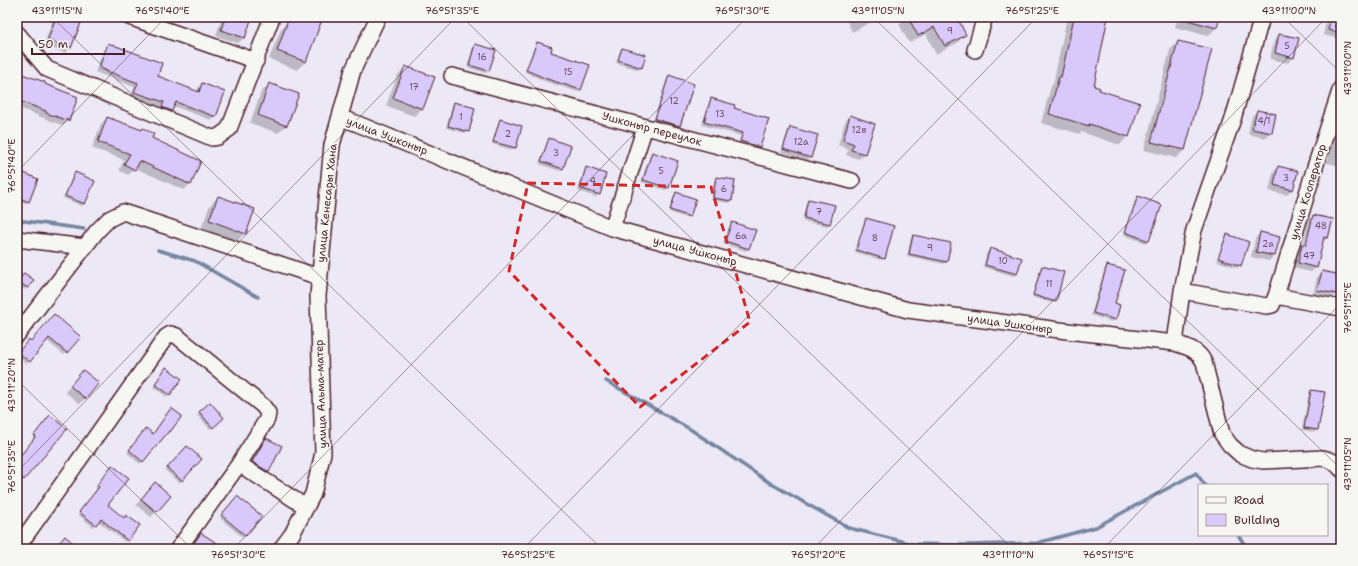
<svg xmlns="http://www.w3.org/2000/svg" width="1358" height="566" font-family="'Shantell Sans',sans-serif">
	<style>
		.shadow { fill: #0003 }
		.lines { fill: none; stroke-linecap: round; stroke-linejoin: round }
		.stream { stroke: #7586a2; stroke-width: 3.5 }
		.building { fill: #d9c9fb; stroke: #4a1f2b }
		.minor-casing { stroke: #4a1f2b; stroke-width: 18 }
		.minor { stroke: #f6f6f2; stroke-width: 15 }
		.marked { fill: none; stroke: #d62828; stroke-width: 3; stroke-dasharray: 8 5; stroke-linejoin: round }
		.ticks { fill: none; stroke: #4a1f2b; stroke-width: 1; stroke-opacity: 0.45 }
		.labels { text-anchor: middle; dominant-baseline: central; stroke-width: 3.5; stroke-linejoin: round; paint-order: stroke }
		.number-label { font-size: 9px; fill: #6e4a5f }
		.street-label { font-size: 11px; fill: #4a1f2b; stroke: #f6f6f2 }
		.neatline { fill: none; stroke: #4a1f2b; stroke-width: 1.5 }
		.ticks-label { font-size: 10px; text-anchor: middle; fill: #4a1f2b }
	</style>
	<rect width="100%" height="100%" fill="#ede8f5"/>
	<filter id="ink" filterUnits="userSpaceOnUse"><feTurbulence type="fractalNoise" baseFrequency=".025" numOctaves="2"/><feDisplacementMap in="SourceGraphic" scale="8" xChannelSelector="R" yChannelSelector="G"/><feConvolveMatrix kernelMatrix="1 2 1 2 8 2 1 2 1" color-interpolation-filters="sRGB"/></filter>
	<g filter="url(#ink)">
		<path class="shadow" d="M56 17H61L71 47 65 53 44 45 52 21Z
			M222 17H251L244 38 238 43 216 36Z
			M288 17H325L320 22 306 61 297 70 269 59 281 29 286 23Z
			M823 17H833L825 21Z
			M845 17H876L873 21 852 32Z
			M906 17H955L965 34 957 43 936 54 926 34 909 43 899 24Z
			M1067 17H1108L1093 87 1098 91 1128 136 1120 145 1081 132 1080 134 1041 123 1051 86 1053 84Z
			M1178 17H1219L1216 28 1208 36 1175 27Z
			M1327 17H1341V39L1323 35Z
			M1279 35 1293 57 1288 63 1270 59 1274 41Z
			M1178 42 1211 50 1185 150 1176 158 1144 150 1170 50Z
			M538 43 549 53 580 89 578 92 544 81 525 72 535 45Z
			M108 44 156 76 197 92 198 88 202 84 215 116 211 120 173 106 171 111 167 115 159 112 161 107 131 97 134 87 95 72 104 49Z
			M476 45 489 70 486 73 467 67 473 47Z
			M622 49 641 68 639 70 616 63 620 51Z
			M405 67 422 108 414 116 386 106 397 76Z
			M22 75 43 85 77 97 68 121 63 126 17 107V80Z
			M670 76 693 84 679 126 676 128 653 122 667 79Z
			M270 84 286 125 278 133 250 123 261 92Z
			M711 99 733 109 759 146 756 149 739 143 741 136 702 125 709 102Z
			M454 103 468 131 465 133 446 128 452 106Z
			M1257 111 1275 115 1271 133 1265 138 1248 134 1252 116Z
			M850 116 864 153 859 159 846 155 849 149 838 145 845 122Z
			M1341 117V166L1327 163 1331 145 1336 140Z
			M107 118 151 138 190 184 184 190 135 168 128 175 119 170 124 160 92 148 101 124Z
			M500 120 521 126 515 148 512 150 492 144 498 123Z
			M791 128 810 157 808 160 781 152 788 130Z
			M549 139 562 168 560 171 539 164 547 142Z
			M652 154 677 162 668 188 666 190 641 182 650 156Z
			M1278 167 1292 189 1287 195 1269 191 1273 173Z
			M587 169 599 194 596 197 578 191 584 171Z
			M17 173 28 201 25 204 17 200Z
			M75 174 84 204 82 206 63 198 73 176Z
			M716 178 731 201 729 203 711 200 714 181Z
			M676 193 689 216 686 218 669 212 674 196Z
			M218 197 245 233 236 242 201 229 210 205Z
			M1138 197 1148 240 1146 243 1124 235 1135 200Z
			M808 200 829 224 827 226 802 221 806 203Z
			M1314 216 1327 238 1322 243 1316 267 1311 272 1293 268 1297 250 1303 245 1308 221Z
			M866 219 884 258 881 260 855 252 864 222Z
			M732 223 755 231 748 249 746 251 723 244 730 225Z
			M1260 233 1274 256 1269 261 1251 257 1255 239Z
			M1227 235 1240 265 1238 268 1217 261 1225 237Z
			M913 236 946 262 944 264 907 256 911 238Z
			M990 250 1021 259 1016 274 1014 276 983 267 987 252Z
			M1107 266 1114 304 1115 319 1112 322 1091 315 1105 268Z
			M1042 267 1055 301 1052 303 1032 297 1040 269Z
			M1322 272 1340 276 1336 294 1331 299 1313 295 1317 277Z
			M22 277 32 280 25 290 17 285Z
			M51 318 79 337 64 355 46 340 26 364 17 355 27 343 31 342Z
			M83 371 98 383 80 404 65 392Z
			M164 371 169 394 167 397 153 387Z
			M1312 391 1317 430 1315 432 1302 430 1309 393Z
			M210 403 222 418 210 429 197 415Z
			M180 416 169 432 167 434 166 433 140 464 127 453 144 432 153 435Z
			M48 419 23 479 21 482 17 478V461L34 439 32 438Z
			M266 439 281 447 266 474 250 464Z
			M187 447 200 459 179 483 165 470Z
			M110 469 107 506 127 540 125 542 98 521 93 527 78 514 98 490 95 488Z
			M149 489 157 511 151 517 136 505Z
			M235 499 246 535 243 538 220 518Z
			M17 509 21 513 17 518Z"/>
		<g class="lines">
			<path class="stream" d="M17 220 84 229
				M158 250 195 261 258 297
				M606 381 690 429 770 483 849 528 913 544 968 545 1037 543 1096 527 1196 473 1205 485
				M1238 535 1248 549"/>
		</g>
		<path class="building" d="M56 17H64L81 23 71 48 48 39Z
			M225 17H252L245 38 221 30Z
			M289 17H323L306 62 277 51Z
			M908 17H957L966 35 945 46 934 27 918 36Z
			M1074 17H1108L1094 86 1100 88 1099 90 1140 103 1129 137 1089 124V126L1049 114 1059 77H1061Z
			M1188 17H1220L1217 28 1187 20Z
			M1331 17H1341V33L1328 30Z
			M1279 34 1299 38 1294 58 1275 53Z
			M1178 41 1212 49 1185 150 1151 142Z
			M537 42 552 47 551 52 590 65 581 90 547 79 526 70Z
			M108 43 162 63 158 76 199 92 202 83 225 92 216 117 176 102 172 111 162 107 164 102 134 92 138 83 99 68Z
			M475 44 496 50 489 71 469 65Z
			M622 48 646 55 642 68 618 60Z
			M405 66 435 77 423 109 393 98Z
			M22 74 45 82V84L78 97 69 121 46 113V111L17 100V88Z
			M669 75 694 84 680 126 655 119Z
			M269 83 299 94 287 126 258 115Z
			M711 98 735 105 734 108 769 119 760 147 740 141 743 133 704 122Z
			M454 102 475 108 469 132 448 126Z
			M1257 110 1276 114 1272 133 1252 129Z
			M850 115 875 124 865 154 851 150 854 144 843 140Z
			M107 117 142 130 143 128 154 134 152 138 201 161 191 185 140 161 135 170 124 164 130 154 98 142Z
			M500 119 522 126 516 148 493 142Z
			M790 127 818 135 811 158 783 149Z
			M549 138 571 146 563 169 541 161Z
			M652 152 678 161 669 188 643 180Z
			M1278 166 1298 171 1293 190 1274 185Z
			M586 167 606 174 600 195 580 188Z
			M17 170 38 179 29 202 17 197Z
			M75 172 95 181 85 204 65 196Z
			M716 177 735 180 732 201 713 198Z
			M676 192 696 199 690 217 670 210Z
			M218 196 255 209 246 234 209 220Z
			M1138 196 1162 205 1149 241 1125 232Z
			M808 199 835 205 830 224 804 218Z
			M1313 215 1333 219 1328 238 1324 237 1317 268 1298 263 1302 244 1306 245Z
			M866 218 894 226 885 259 856 250Z
			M732 222 756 230 749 249 725 241Z
			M1260 232 1280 237 1275 256 1256 252Z
			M1227 234 1249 242 1241 266 1218 258Z
			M913 235 951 243 947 262 909 254Z
			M990 248 1022 258 1017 274 985 265Z
			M1107 265 1125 270 1115 303 1120 305 1116 320 1093 313Z
			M1042 266 1064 272 1056 302 1033 295Z
			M1322 271 1341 275 1337 294 1317 290Z
			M24 273 34 280 28 288 18 282Z
			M54 314 81 337 67 353 49 338 30 362 18 353 29 339 31 341Z
			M166 367 182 379 170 395 155 384Z
			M83 370 99 383 86 399 70 386Z
			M1311 390 1325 392 1318 430 1304 428Z
			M210 402 224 418 213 428 199 412Z
			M171 408 182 416 170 432 169 431 143 462 129 450 146 428 153 434Z
			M50 415 67 429 24 480 17 474V460L36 436 34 435Z
			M266 438 282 446 269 472 252 462Z
			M187 446 202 459 182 481 167 468Z
			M112 465 129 478 108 505 124 518 126 515 140 525 128 541 101 519 96 525 79 512 99 487 97 485Z
			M155 482 171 496 157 512 141 499Z
			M237 496 262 516 246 536 221 515Z
			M201 533 226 549H190Z
			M65 536 80 549H54Z"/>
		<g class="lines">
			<g class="minor-casing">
				<path id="minor" d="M129 17 256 61
					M17 33 47 69 212 138 218 137 229 129 272 17
					M975 50 985 17
					M452 76 852 181
					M340 118 353 122 612 228 908 310 1067 331 1175 343C1188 347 1198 350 1204 362L1222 434 1230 445 1240 454 1252 459 1263 461 1323 458C1331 460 1336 462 1341 469
					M612 228 645 127
					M17 239 85 247
					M1182 291 1194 230 1233 119 1262 17
					M1276 296 1341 308
					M17 335 97 231 109 219 123 212 319 277
					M1175 343 1182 291 1266 306 1272 305 1276 296 1315 167 1341 88
					M239 464 306 507
					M17 548 166 337 171 334 177 336 263 406 268 413 267 419 239 464 178 549
					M281 549 292 534 313 494 323 453 318 296 332 145 353 70 378 17"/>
			</g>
			<use href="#minor" class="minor"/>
		</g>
	</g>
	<path class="marked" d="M528 183 711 187 750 322 640 407 509 271Z"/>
	<path class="ticks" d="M52 17 602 549M462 17 1013 549M873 17 1341 469M1283 17 1341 73M17 172 166 17M17 380 192 549M17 472 456 17M233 549 747 17M523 549 1037 17M813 549 1327 17M1103 549 1341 303"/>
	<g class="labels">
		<g class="number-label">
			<text x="950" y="31">9</text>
			<text x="1287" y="46">5</text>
			<text x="482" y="57">16</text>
			<text x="568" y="72">15</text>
			<text x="414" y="87">17</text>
			<text x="674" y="101">12</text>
			<text x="720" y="114">13</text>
			<text x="461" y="117">1</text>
			<text x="1264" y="121">4/1</text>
			<text x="859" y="130">12в</text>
			<text x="508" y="134">2</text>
			<text x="801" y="142">12а</text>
			<text x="556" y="153">3</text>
			<text x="661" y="171">5</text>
			<text x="1286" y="178">3</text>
			<text x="593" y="181">4</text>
			<text x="724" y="189">6</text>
			<text x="819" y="212">7</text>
			<text x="1321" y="226">48</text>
			<text x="741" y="236">6а</text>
			<text x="875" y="238">8</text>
			<text x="1268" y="244">2а</text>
			<text x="930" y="248">9</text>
			<text x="1309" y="256">47</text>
			<text x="1003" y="261">10</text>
			<text x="1049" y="284">11</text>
		</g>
		<g class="street-label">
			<text transform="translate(652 129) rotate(15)">Ушконыр переулок</text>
			<text transform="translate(387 136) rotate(21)">улица Ушконыр</text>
			<text transform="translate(1308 192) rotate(-73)">улица Кооператор</text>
			<text transform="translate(327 203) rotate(-84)">улица Кенесары Хана</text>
			<text transform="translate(695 251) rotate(15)">улица Ушконыр</text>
			<text transform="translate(1010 324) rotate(8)">улица Ушконыр</text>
			<text transform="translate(321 394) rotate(-92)">улица Альма-матер</text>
		</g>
	</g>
	<rect width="1358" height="566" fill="none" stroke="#f6f6f2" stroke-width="44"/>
	<rect x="1198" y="484" width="130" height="52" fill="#f6f6f2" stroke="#b1a0a2"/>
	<rect x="1206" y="497" width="20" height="6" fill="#f6f6f2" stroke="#b1a0a2"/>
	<text x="1234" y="504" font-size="12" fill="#4a1f2b">Road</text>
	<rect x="1206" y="514" width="20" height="12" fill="#d9c9fb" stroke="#b1a0a2"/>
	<text x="1234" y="524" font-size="12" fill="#4a1f2b">Building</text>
	<path d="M32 48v6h92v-6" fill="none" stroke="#4a1f2b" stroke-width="2"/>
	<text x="38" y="48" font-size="12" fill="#4a1f2b" stroke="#f6f6f2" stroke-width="3" paint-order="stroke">50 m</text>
	<rect x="22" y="22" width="1314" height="522" class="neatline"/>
	<g class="ticks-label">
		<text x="57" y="14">43°11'15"N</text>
		<text x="162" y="14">76°51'40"E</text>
		<text x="452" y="14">76°51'35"E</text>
		<text x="742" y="14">76°51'30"E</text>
		<text x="878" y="14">43°11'05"N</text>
		<text x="1032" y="14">76°51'25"E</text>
		<text x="1289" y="14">43°11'00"N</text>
		<text transform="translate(1347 68) rotate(-90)" y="4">43°11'00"N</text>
		<text transform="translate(11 166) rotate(-90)" y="4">76°51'40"E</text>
		<text transform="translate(1347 308) rotate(-90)" y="4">76°51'15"E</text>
		<text transform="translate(11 385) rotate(-90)" y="4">43°11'20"N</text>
		<text transform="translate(1347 464) rotate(-90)" y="4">43°11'05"N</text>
		<text transform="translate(11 467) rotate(-90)" y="4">76°51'35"E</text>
		<text x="238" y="558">76°51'30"E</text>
		<text x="528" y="558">76°51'25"E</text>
		<text x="818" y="558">76°51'20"E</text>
		<text x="1008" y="558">43°11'10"N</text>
		<text x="1108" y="558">76°51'15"E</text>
	</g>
</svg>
